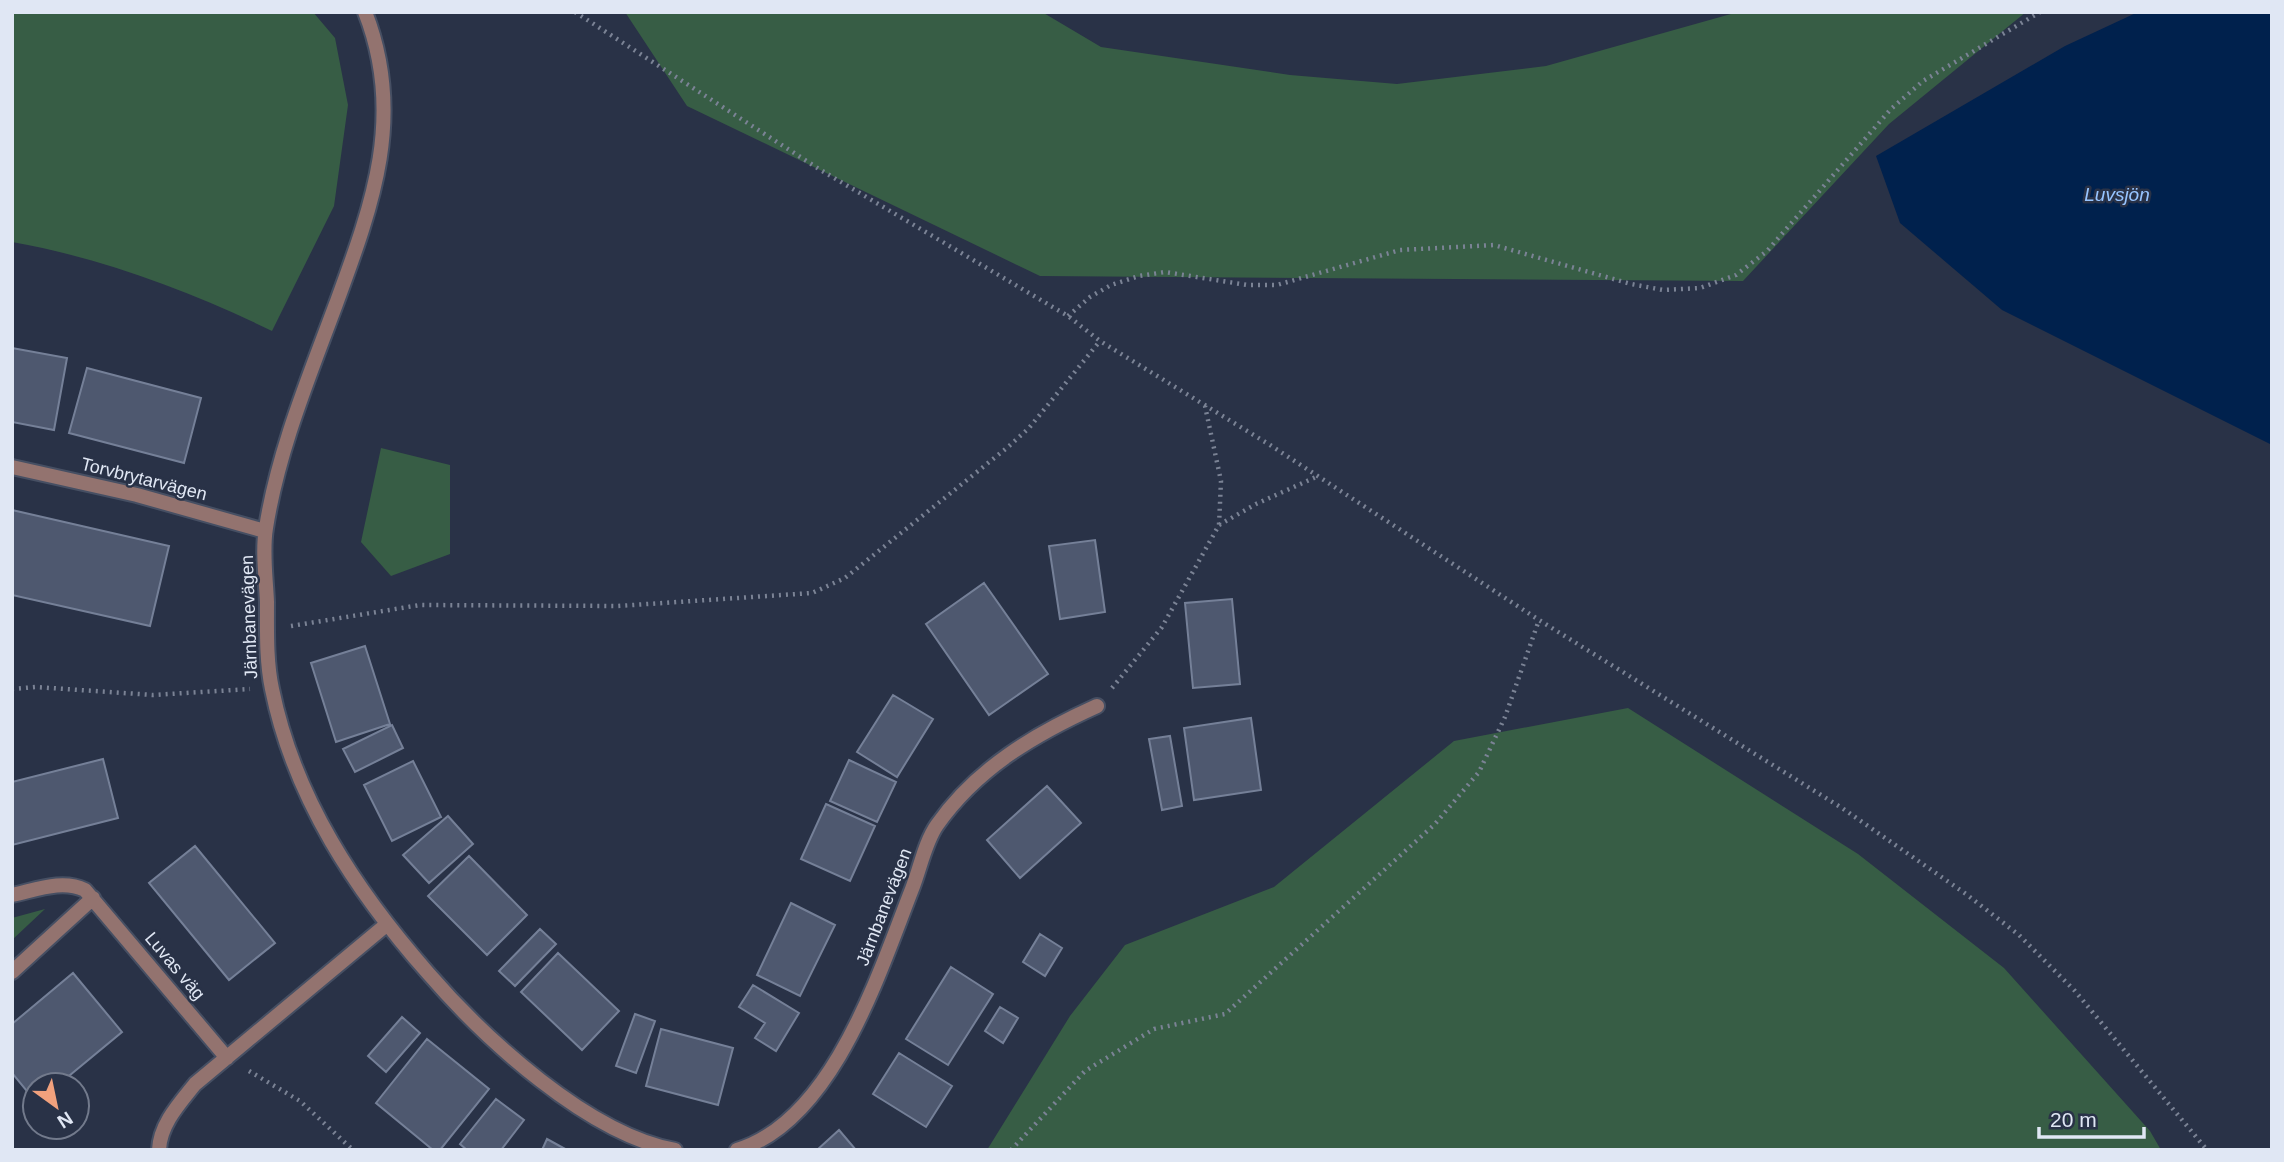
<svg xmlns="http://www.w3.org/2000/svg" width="2284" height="1162" font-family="Arial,sans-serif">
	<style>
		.green { fill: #375d45 }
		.water { fill: #00214d }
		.building { fill: #4e586f; stroke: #758098; stroke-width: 2 }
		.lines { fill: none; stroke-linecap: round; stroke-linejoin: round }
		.minor-casing { stroke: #464f63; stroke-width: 18 }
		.path { stroke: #7b8395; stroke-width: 4.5; stroke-dasharray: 2 5; stroke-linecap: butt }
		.minor { stroke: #93736f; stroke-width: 14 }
		.labels { text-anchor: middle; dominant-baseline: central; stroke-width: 5; stroke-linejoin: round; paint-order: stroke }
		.street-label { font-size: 18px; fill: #e0e7f4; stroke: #293247 }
		.water-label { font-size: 19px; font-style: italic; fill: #97c4ff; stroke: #293247 }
	</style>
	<rect width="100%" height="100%" fill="#293247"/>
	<path class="green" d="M12 12H313L335 38 348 105 334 206 272 331C190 291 102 258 12 242Z
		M625 12H1042L1101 47 1290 75 1397 84 1546 66 1738 12H2026L1889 124 1743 281 1040 276 687 106Z
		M381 448 450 465V554L391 576 361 542Z
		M1628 708 1858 854 2004 968 2150 1131 2161 1150H987L1070 1016 1125 945 1274 887 1454 741Z
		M45 909 12 940V918Z"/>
	<path class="water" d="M2138 12H2272V445L2002 310 1900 223 1876 156 2065 46Z"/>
	<path class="building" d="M12 348 67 358 54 430 12 422Z
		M87 368 201 398 184 463 69 433Z
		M12 510 169 546 150 626 12 595Z
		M1095 540 1105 612 1060 619 1049 546Z
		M984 583 1048 674 989 715 926 624Z
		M1232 599 1240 684 1193 688 1185 603Z
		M365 646 390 724 336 742 311 663Z
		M893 695 933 719 897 777 857 752Z
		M1251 718 1261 790 1194 800 1184 728Z
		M392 725 403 748 355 772 343 749Z
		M1170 736 1182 806 1162 810 1149 739Z
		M103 759 118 818 12 845V782Z
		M849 760 896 782 877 822 830 801Z
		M413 761 441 817 392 841 364 785Z
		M1047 786 1081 823 1020 878 987 840Z
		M826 804 875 826 850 881 801 859Z
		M448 816 473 844 429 883 403 855Z
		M195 846 275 943 229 980 149 883Z
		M469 856 527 915 487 955 428 896Z
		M791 903 835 925 800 996 757 975Z
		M540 929 556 944 515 986 499 971Z
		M1040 934 1062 948 1045 976 1023 962Z
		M558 953 619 1011 582 1050 521 992Z
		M951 967 993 994 948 1065 906 1039Z
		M73 973 122 1032 58 1085H35V1101L12 1073V1024Z
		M753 985 799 1013 776 1051 755 1038 765 1023 739 1007Z
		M1000 1007 1018 1018 1003 1043 985 1031Z
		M635 1014 655 1021 636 1073 616 1066Z
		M402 1017 420 1033 386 1072 368 1056Z
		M661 1029 733 1048 718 1105 646 1086Z
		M427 1039 489 1089 440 1150H433L376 1103Z
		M899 1053 952 1086 926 1127 873 1094Z
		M496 1099 524 1120 501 1150H467L460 1144Z
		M839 1130 856 1150H817Z
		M547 1139 567 1150H542Z"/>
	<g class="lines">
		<g class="minor-casing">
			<path id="minor" d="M365 12C406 116 372 206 336 304 309 377 278 451 266 528 262 551 266 578 267 602 267 630 266 661 272 689 294 798 356 891 428 973 485 1039 588 1134 675 1150
				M12 467 137 495 265 531
				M12 895C36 890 62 879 85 890L227 1058
				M12 972 93 898
				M159 1150C160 1124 180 1103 195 1084L386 925
				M737 1150C833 1121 879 973 912 889 920 869 925 842 937 825 977 768 1035 734 1097 706"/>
		</g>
		<path class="path" d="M575 12 819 169 1068 316 1100 341 1270 445 1539 620 1842 808 1966 894 2019 935 2075 991 2207 1150
			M1068 316 1090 297 1111 285 1139 276 1165 272 1247 285H1277L1400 250 1494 245 1631 284 1663 290 1700 288 1736 275 1767 251 1891 109 1923 81 2040 12
			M1219 525 1256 504 1316 477
			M291 626 420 605 618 606 812 593 845 578 1008 447 1029 428 1100 341
			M1112 688 1162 627 1219 525 1221 481 1205 406
			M12 689 36 687 153 695 250 689
			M249 1071 300 1101 353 1150
			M1011 1150 1085 1071 1154 1029 1225 1014 1435 824 1479 772 1505 717 1539 620"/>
		<use href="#minor" class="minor"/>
	</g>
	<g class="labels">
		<g class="street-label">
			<text transform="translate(144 479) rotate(14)">Torvbrytarvägen</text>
			<text transform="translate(249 617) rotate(-92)">Järnbanevägen</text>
			<text transform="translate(884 907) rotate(-69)">Järnbanevägen</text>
			<text transform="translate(175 966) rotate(50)">Luvas väg</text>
		</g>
		<g class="water-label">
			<text x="2117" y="194">Luvsjön</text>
		</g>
	</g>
	<rect width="2284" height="1162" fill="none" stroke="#e0e7f4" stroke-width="28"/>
	<g transform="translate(56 1106) rotate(147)"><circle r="33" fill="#293247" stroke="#727a8c" stroke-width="2"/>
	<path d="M0-5L12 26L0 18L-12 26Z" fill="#f1a17d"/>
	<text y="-10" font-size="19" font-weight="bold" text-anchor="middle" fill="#e0e7f4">N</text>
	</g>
	<path d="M2039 1127v10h105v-10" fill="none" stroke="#e0e7f4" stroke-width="3.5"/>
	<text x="2050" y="1127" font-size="21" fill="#e0e7f4" stroke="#293247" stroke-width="5" paint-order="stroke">20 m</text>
</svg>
